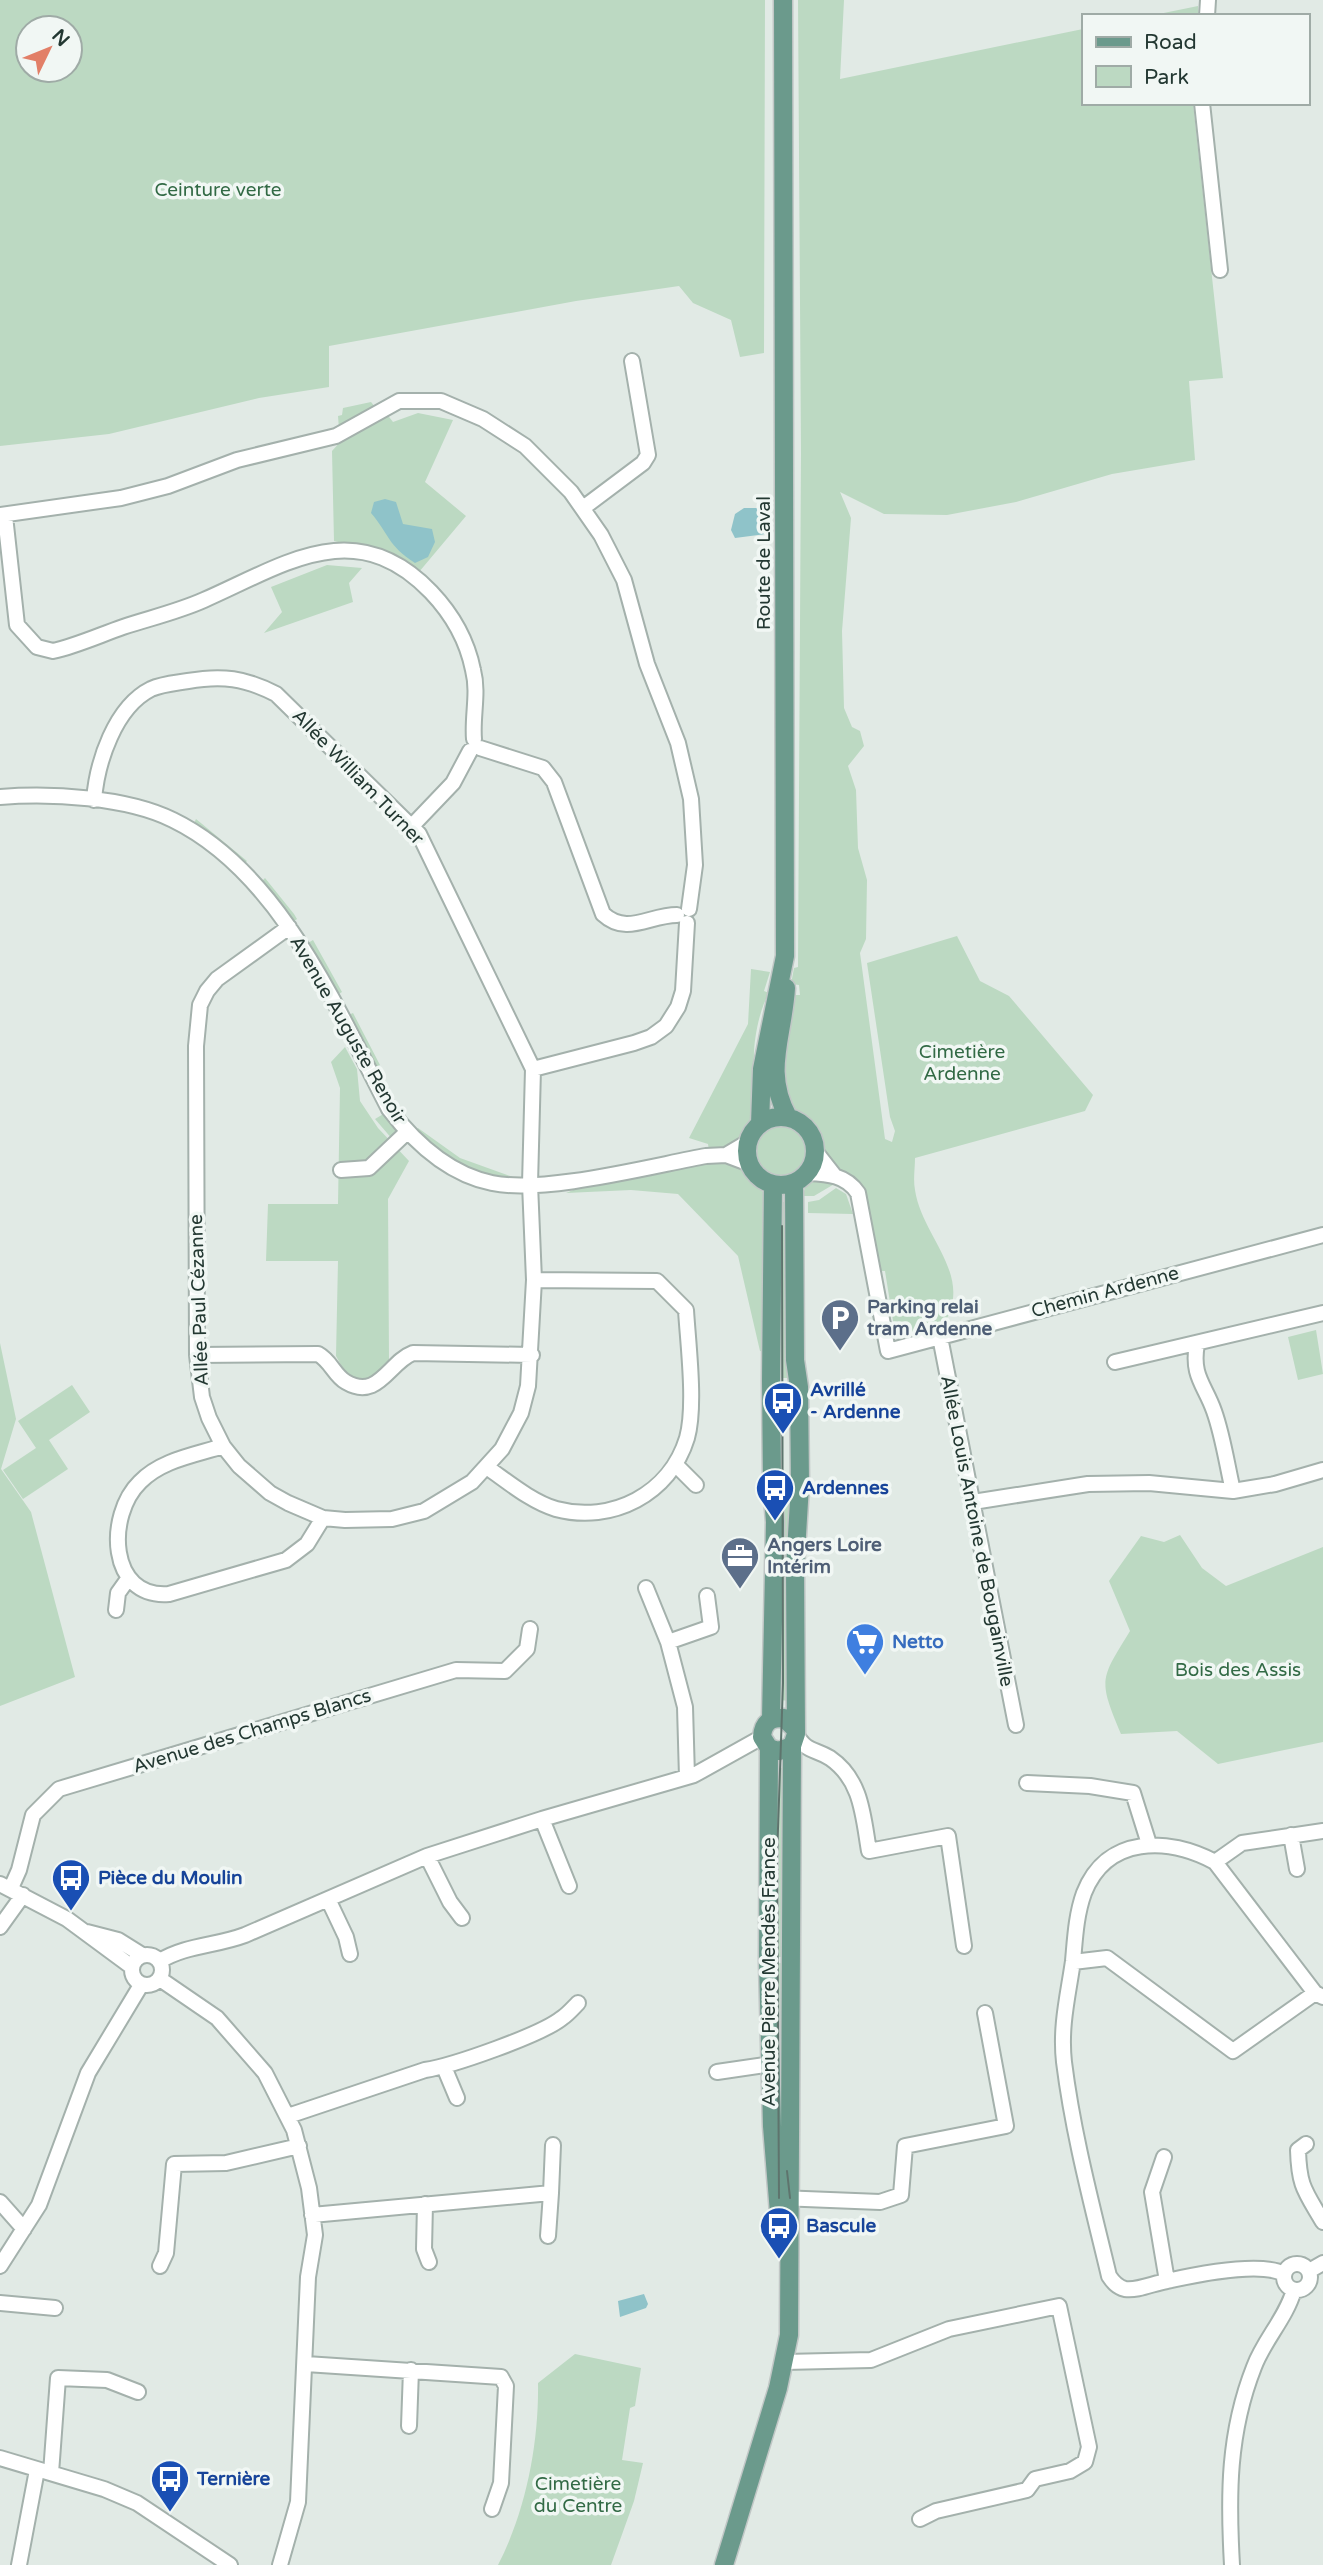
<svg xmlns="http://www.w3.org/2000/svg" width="1323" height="2565" font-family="'Varela Round',sans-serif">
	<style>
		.green { fill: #bcd9c2; fill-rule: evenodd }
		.water { fill: #8fc3c9 }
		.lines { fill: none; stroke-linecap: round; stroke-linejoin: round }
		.minor-casing { stroke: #a4b1ac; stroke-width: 18 }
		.major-casing { stroke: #c1c7c6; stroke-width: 21 }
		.minor { stroke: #fff; stroke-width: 14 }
		.major { stroke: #6b9a8c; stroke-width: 18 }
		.tram { stroke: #5e746d; stroke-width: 2 }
		.labels { text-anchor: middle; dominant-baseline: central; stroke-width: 7; stroke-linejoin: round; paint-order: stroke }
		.park-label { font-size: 19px; fill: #326a45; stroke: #f1f7f4 }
		.street-label { font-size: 19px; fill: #233832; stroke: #f1f7f4 }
		.service-label { font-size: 19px; font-weight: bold; fill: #4e5e75; stroke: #f1f7f4; text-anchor: start }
		.transit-label { font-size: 19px; font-weight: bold; fill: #164399; stroke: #f1f7f4; text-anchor: start }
		.shop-label { font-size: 19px; font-weight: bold; fill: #366cbe; stroke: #f1f7f4; text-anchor: start }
	</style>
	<rect width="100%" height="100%" fill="#e1eae5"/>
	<path class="green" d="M0 0H765L764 353 740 357 731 320 693 303 679 286 576 301 329 346V387L259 398 109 434 0 446ZM28 28H70V70H28Z
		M798 0H844L840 79 1083 29V103H1193L1223 378 1189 381 1195 460 1112 474 1016 502 947 515 884 514 840 492 851 518 842 631 844 708 852 727 860 731 864 746 848 766 856 790 858 848 867 880 866 939 860 953 885 1139 892 1142 895 1131 890 1117 867 963 957 936 980 981 1009 996 1093 1095 1085 1111 915 1158C915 1168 913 1180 915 1190 922 1237 973 1274 945 1322 932 1329 907 1339 894 1327L885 1271H879L867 1202 827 1159 819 1129 791 1108 779 1077 792 995H800L799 985 791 984 794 968 798 967 801 453Z
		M1198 6V16H1149Z
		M371 402 375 407 339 429 338 416 342 415 343 408Z
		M386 413 393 422 418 413 453 420 425 482 466 516 419 572 394 556 334 541 332 451 341 441Z
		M327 565 362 568 349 583 353 602 264 633 282 612 271 587Z
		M196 819 247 861 243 865 193 825Z
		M265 878 294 914 297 919 293 922 260 883Z
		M313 940 342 992 337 995 308 943Z
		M751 969 770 972 764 991 769 993C759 1010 753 1042 754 1062 754 1099 762 1147 709 1151L708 1144 689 1138 748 1024Z
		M353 1013 380 1065 374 1068 346 1016Z
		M345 1047 357 1069 360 1101 378 1128 409 1161 388 1199 389 1360C382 1381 366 1383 347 1376L336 1356 338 1261H266L268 1204H338L340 1088 331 1062Z
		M385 1113 399 1134 393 1140 375 1119Z
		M754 1151a28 28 0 1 1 56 0a28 28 0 1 1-56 0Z
		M418 1128 460 1158 513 1177C472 1176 445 1156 414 1132Z
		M715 1162 743 1168 747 1177 766 1195V1352L760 1351 738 1256 678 1194 631 1190 566 1193 590 1183Z
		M818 1179 836 1183 814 1196H802L806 1186Z
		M836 1188 846 1194 853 1214 808 1213V1202L819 1200Z
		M779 1202H792V1378H779Z
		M1316 1330 1323 1374 1298 1380 1288 1337Z
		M0 1343 16 1419 1 1469 31 1512 75 1677 0 1706Z
		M72 1385 90 1412 49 1440 68 1469 23 1499 3 1470 36 1448 18 1421Z
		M779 1487H792L791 1701 779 1700Z
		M1180 1535 1202 1568 1226 1586 1323 1547V1742L1218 1764 1177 1731 1121 1734C1098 1679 1100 1680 1130 1631L1109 1581 1141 1536 1164 1542Z
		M777 1768H786L785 1957H777Z
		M776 1963H785V2126H777Z
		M575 2354 641 2368 635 2406 630 2408 622 2460 643 2463 634 2501 611 2565H498C526 2511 539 2443 538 2383Z"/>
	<path class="water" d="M385 499 396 502 403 524 432 529 435 542 428 557 415 563C388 546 389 534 371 513L374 502Z
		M744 508H765V534L735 538 731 530 735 514Z
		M644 2294 648 2304 646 2308 620 2317 618 2301Z"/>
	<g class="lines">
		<g class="minor-casing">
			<path id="minor" d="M1207 16 1208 0
				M1202 103 1220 270
				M583 508 643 463 648 455 632 361
				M0 515 121 498 168 486 237 460 336 436 399 401H441L483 419 525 446 571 492 601 535 624 580 647 664 678 743 691 799 695 865 689 909
				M5 516 17 625 37 647 53 651C76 646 100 635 123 627 150 618 177 612 204 600 284 565 355 513 431 592 451 613 467 640 473 670 479 693 472 716 474 739
				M480 748 543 768 554 782 603 914C627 936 649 915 677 915
				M0 797C51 793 127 797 173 820 280 872 337 1009 389 1109 415 1143 448 1174 492 1183 544 1194 651 1166 706 1156L726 1155 750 1164
				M94 800C97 762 115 707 151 689 162 684 176 683 188 681 222 675 245 678 276 694L419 834 533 1069 530 1184 534 1280 528 1386 521 1413 502 1449 472 1482 424 1511 392 1519 345 1520 323 1518 288 1503 270 1493 239 1466 223 1446 209 1418 202 1397 197 1355 196 1046 200 1005 207 991 217 979 289 927
				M411 827 453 783 470 751
				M533 1069 634 1043 651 1037 666 1026 678 1007 683 991 687 923
				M816 1152 834 1175
				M726 1155 748 1142
				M341 1170 369 1168 407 1132
				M808 1173C828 1174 846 1175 858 1193L888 1351 1323 1235
				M940 1337 1016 1725
				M1197 1344C1191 1376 1205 1385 1214 1411 1223 1436 1227 1465 1233 1491
				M197 1355 318 1354C331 1361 334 1375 346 1382 378 1401 389 1362 413 1353L532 1355
				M1115 1362 1323 1313
				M223 1446C195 1455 161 1460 140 1482 106 1515 108 1599 169 1594L286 1560 307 1544 323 1518
				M676 1465 696 1485
				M488 1468C508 1482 532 1502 556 1509 612 1524 670 1494 687 1438 696 1406 688 1344 686 1310L657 1281 534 1280
				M973 1502 1088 1484 1149 1483 1233 1491 1275 1484 1323 1470
				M646 1588 668 1642
				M116 1610 118 1593 128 1579
				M796 1734C807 1753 814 1748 830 1758 862 1780 863 1816 869 1851L948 1836 964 1946
				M687 1777 685 1707 668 1642 711 1627 707 1596
				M1027 1783 1090 1786 1133 1793 1149 1844
				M542 1819 569 1886
				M1291 1835 1297 1869
				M427 1856 450 1902 462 1918
				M1215 1862 1242 1843 1323 1831
				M0 1884 67 1919 132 1967
				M11 1888 19 1870 33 1815 59 1789 456 1670 505 1671 527 1649 530 1629
				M328 1899 346 1937 350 1954
				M0 1927 23 1895
				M87 1932 118 1940 142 1955
				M132 1970a15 15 0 1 1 30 0a15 15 0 1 1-30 0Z
				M160 1961C186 1945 216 1946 245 1935L427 1856 542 1819 694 1775 762 1737
				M1073 1962 1107 1958 1233 2051 1315 1993
				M160 1979 217 2018 265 2073 294 2130 309 2188 315 2235 308 2277 298 2502 280 2565
				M444 2067 457 2098
				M717 2072 772 2064
				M288 2116 425 2070C452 2066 541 2035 562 2018 568 2014 573 2008 578 2003
				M1306 2144 1298 2150C1299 2187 1305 2191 1323 2222
				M1164 2157 1152 2192 1167 2281
				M780 2198 880 2202 901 2195 905 2146 1006 2126 985 2013
				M0 2202 24 2229
				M425 2204 424 2249 429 2262
				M312 2215 551 2193 553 2145
				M548 2236 551 2193
				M1284 2277a13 13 0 1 1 26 0a13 13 0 1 1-26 0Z
				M0 2266 39 2205 88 2073 141 1985
				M160 2266 166 2253 174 2164 226 2163 299 2146
				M1309 2271 1323 2263
				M1284 2274C1260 2261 1194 2275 1167 2281 1154 2283 1138 2291 1125 2289 1117 2287 1113 2282 1109 2276 1092 2205 1073 2134 1064 2062 1060 2026 1068 1996 1073 1961 1075 1939 1076 1915 1084 1893 1107 1835 1168 1837 1215 1862L1315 1993 1323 1997
				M0 2303 55 2308
				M785 2362 871 2360 949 2329 1059 2306 1089 2447 1085 2462 1070 2471 1035 2479 1027 2490 936 2511 920 2519
				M306 2364 501 2377 506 2386 501 2483 492 2509
				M409 2426 411 2370
				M0 2458 104 2489 137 2503 230 2565
				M51 2473 58 2378 107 2380 138 2392
				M19 2565 37 2470
				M1232 2565C1228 2496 1228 2433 1254 2367 1264 2340 1286 2318 1294 2290"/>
		</g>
		<g class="major-casing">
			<path id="major" d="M786 988C783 1038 763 1071 788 1117
				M747 1151a34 34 0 1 1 68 0a34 34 0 1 1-68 0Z
				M760 1124 762 1069 785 956 783 0
				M794 1183 795 1360 799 1387 800 1485 795 1568 796 1734 792 1746 779 1751 769 1748 762 1737C763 1723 770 1717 784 1718L795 1729
				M771 1719 775 1522 772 1484 771 1381 773 1184
				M769 1748 768 1961 772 2126 779 2213
				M724 2565 778 2388 789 2335 792 1746"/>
		</g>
		<use href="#minor" class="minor"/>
		<use href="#major" class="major"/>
		<path class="tram" d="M787 2171 790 2198
			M779 2198 777 1858 783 1683 782 1226"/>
	</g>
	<defs>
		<g id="parking-pin" transform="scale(2.0125)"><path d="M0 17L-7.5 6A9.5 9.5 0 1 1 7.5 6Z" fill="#5c6f8a" stroke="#f1f7f4"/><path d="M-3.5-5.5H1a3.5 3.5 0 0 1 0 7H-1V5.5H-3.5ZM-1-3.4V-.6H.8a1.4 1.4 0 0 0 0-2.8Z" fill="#fff"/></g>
		<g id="bus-pin" transform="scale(2.0125)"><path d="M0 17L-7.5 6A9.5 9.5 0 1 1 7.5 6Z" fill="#1a4fb4" stroke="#f1f7f4"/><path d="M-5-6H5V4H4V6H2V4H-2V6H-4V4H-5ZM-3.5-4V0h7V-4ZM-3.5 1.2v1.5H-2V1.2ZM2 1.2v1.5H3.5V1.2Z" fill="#fff"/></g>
		<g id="office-pin" transform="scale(2.0125)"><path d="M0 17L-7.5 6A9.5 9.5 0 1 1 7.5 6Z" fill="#5c6f8a" stroke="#f1f7f4"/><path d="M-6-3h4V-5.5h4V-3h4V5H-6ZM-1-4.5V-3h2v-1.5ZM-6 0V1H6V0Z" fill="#fff"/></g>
		<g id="supermarket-pin" transform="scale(2.0125)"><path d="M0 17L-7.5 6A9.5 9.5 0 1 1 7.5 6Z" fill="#3f7fe0" stroke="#f1f7f4"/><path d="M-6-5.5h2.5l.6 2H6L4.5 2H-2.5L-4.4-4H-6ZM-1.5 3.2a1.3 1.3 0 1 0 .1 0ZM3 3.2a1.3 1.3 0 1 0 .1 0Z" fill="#fff"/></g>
	</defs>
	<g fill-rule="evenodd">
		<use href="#parking-pin" x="840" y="1318"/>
		<use href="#bus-pin" x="783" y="1401"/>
		<use href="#bus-pin" x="775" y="1488"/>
		<use href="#office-pin" x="740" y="1556"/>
		<use href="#supermarket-pin" x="865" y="1642"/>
		<use href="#bus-pin" x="71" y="1878"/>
		<use href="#bus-pin" x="779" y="2226"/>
		<use href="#bus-pin" x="170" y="2479"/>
	</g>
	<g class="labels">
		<g class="park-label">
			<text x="218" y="190">Ceinture verte</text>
			<text x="962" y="1052">Cimetière<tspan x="962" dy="22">Ardenne</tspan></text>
			<text x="1238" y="1670">Bois des Assis</text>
			<text x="578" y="2484">Cimetière<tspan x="578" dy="22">du Centre</tspan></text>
		</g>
		<g class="street-label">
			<text transform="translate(764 563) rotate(-90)">Route de Laval</text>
			<text transform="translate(358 777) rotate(46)">Allée William Turner</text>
			<text transform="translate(348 1030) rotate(60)">Avenue Auguste Renoir</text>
			<text transform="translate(1105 1292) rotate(-15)">Chemin Ardenne</text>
			<text transform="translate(199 1300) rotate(-92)">Allée Paul Cézanne</text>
			<text transform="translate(977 1531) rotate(79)">Allée Louis Antoine de Bougainville</text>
			<text transform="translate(252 1731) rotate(-17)">Avenue des Champs Blancs</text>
			<text transform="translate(769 1972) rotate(-90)">Avenue Pierre Mendès France</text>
		</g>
		<g class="service-label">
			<text x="867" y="1307">Parking relai<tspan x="867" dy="22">tram Ardenne</tspan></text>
			<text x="767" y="1545">Angers Loire<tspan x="767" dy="22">Intérim</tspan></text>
		</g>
		<g class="transit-label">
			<text x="810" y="1390">Avrillé<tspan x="810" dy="22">- Ardenne</tspan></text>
			<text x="802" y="1488">Ardennes</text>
			<text x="98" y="1878">Pièce du Moulin</text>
			<text x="806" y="2226">Bascule</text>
			<text x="197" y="2479">Ternière</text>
		</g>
		<g class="shop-label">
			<text x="892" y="1642">Netto</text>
		</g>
	</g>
	<rect x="1082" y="14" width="228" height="91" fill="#f1f7f4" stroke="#9faba6" stroke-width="2"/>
	<rect x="1096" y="37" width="35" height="10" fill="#6b9a8c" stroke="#9faba6" stroke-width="2"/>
	<text x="1144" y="49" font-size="21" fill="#233832">Road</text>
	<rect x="1096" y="66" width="35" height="21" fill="#bcd9c2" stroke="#9faba6" stroke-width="2"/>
	<text x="1144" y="84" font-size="21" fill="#233832">Park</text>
	<g transform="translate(49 49) rotate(47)"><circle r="33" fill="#f1f7f4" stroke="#9faba6" stroke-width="2"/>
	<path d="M0-5L12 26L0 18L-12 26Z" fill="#e27f67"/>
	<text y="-10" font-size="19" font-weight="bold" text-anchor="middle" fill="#233832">N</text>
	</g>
</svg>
